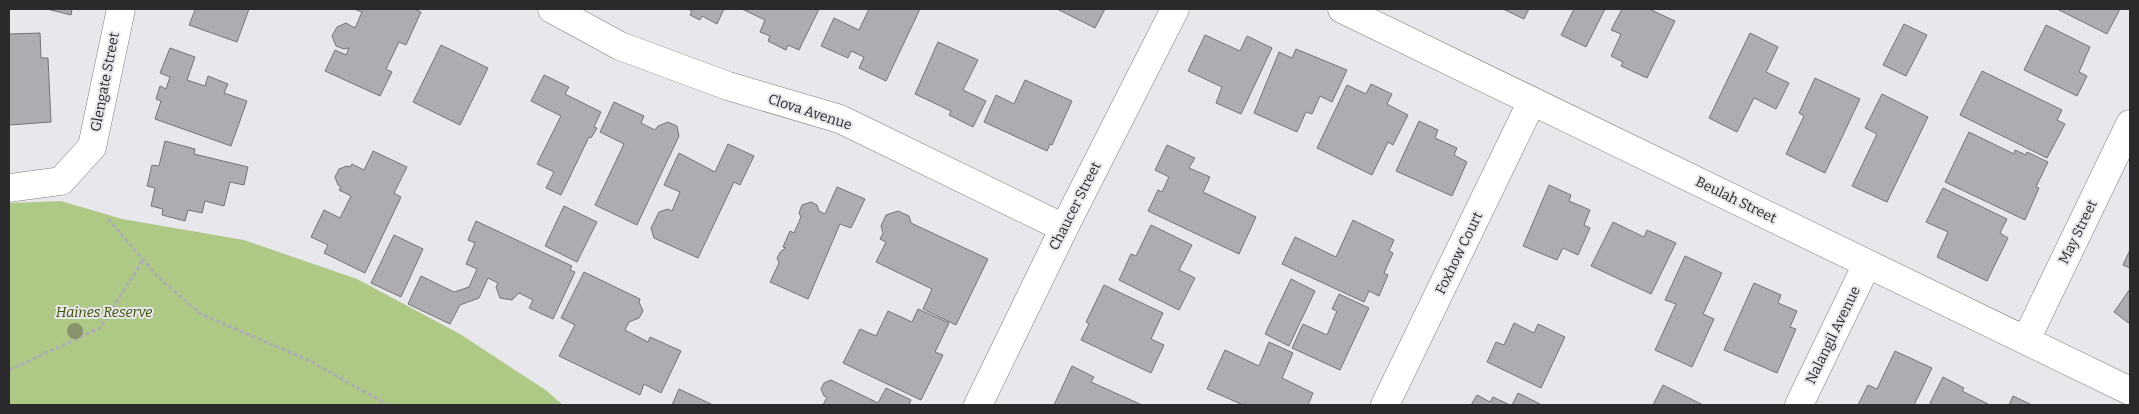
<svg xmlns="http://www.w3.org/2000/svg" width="2139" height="414" font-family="Bitter,serif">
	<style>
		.green { fill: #aec886 }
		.building { fill: #adacb0; stroke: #757478 }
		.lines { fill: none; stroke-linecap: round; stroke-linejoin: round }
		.street-casing { stroke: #7c7c80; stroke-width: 29 }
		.secondary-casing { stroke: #7c7c80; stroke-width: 29 }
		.path { stroke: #adadb2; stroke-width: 3; stroke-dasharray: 4 2.5; stroke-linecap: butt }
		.street { stroke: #fff; stroke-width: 28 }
		.secondary { stroke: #fff; stroke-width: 28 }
		.tree { fill: #87936b }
		.labels { text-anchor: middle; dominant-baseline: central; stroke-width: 4; stroke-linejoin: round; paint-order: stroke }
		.street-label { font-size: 14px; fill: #2a2a2c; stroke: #e7e7ec }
		.park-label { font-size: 14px; font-style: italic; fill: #394f01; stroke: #e7e7ec }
	</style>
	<rect width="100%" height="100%" fill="#e7e7ec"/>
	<path class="green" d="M61 201 122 219 244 240 357 279 460 334 547 391 563 405H9V203Z"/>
	<path class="building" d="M47 9H72L71 15Z
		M192 9H249L237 42 189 25 195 10Z
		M354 9H414L421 12 406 45 399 42 386 69 392 72 380 96 325 71 335 50 346 55 349 48 344 49 336 46 332 36 337 27 346 23 355 28 362 12Z
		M688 9H724L717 24 702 16 700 20 690 15 692 11Z
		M742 9H819L799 50 788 45 786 50 768 41 770 36 760 32 765 20Z
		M869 9H920L886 81 859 68 864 57 851 51 848 58 821 46 834 18 859 30Z
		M1057 9H1105L1095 28Z
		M1503 9H1529L1524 19Z
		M1574 9H1605L1586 47 1561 35Z
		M1622 9H1649L1675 21 1647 78 1621 66 1623 62 1611 56 1621 34 1611 30Z
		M2057 9H2120L2107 34Z
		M1904 24 1927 35 1906 76 1883 65Z
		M2046 25 2090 47 2079 72 2087 76 2077 96 2024 70Z
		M40 33 41 58H48L51 122 9 125V34Z
		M1750 33 1778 47 1766 72 1789 83 1776 109 1754 98 1737 132 1709 118Z
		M1205 35 1240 51 1247 36 1272 48 1241 114 1216 103 1222 87 1188 71Z
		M938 42 978 60 963 90 986 101 973 127 949 115 951 111 915 94Z
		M441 45 488 68 460 125 413 102Z
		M170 48 195 57 187 80 205 86 208 76 228 84 224 93 247 101 231 146 155 119 161 101 156 99 160 86 166 89 170 77 160 73Z
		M1296 49 1347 70 1332 102 1320 96 1312 114 1306 112 1297 132 1254 113 1279 52 1292 58Z
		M1982 71 2062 110 2057 120 2065 124 2047 158 1960 115Z
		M544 75 569 87 565 94 601 112 594 127 597 128 591 138 589 137 561 195 546 188 554 172 537 164 561 116 531 101Z
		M1815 78 1860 99 1825 173 1786 154 1804 116 1799 113Z
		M1025 80 1072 101 1052 145 1050 144 1047 151 984 122 996 95 1014 104Z
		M1371 84 1392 94 1387 104 1408 115 1393 145 1388 142 1372 175 1317 148 1347 85 1366 94Z
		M1882 94 1928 117 1887 202 1852 186 1877 134 1865 128Z
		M614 102 644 116 641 123 655 130 658 126 668 122 677 126 679 136 637 225 595 205 624 144 600 132Z
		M1419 121 1438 130 1435 138 1457 148 1454 155 1467 162 1452 196 1396 171Z
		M1969 132 2014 154 2015 150 2026 155 2027 152 2048 162 2036 187 2039 188 2025 220 1945 182Z
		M165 141 195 149 194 154 248 167 244 185 230 182 224 206 205 201 202 213 188 210 185 221 162 215 163 209 151 206 155 188 147 186 152 165 159 166Z
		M728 144 754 156 740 185 734 182 698 258 654 238 651 228 659 212 668 209 672 211 680 192 664 185 679 153 715 172Z
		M1167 145 1195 158 1189 168 1210 177 1203 192 1256 217 1239 254 1148 211 1158 190 1162 192 1169 177 1155 170Z
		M373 151 407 167 394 193 401 197 365 273 324 253 328 245 311 237 324 210 340 218 351 196 339 190 341 187 338 185 335 177 339 169 347 166 350 167 352 164 364 170Z
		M1549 185 1571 195 1569 201 1590 210 1584 225 1590 228 1578 255 1563 248 1557 260 1523 246Z
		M837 187 865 199 851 228 840 224 808 299 770 282 779 263 777 258 781 251 786 248 783 247 790 231 794 233 801 217 799 213 802 205 811 202 817 205 819 211 825 214Z
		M1943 188 2007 219 2000 233 2008 238 1987 281 1937 257 1948 232 1926 222Z
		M564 206 597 222 577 262 545 246Z
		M898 211 909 216 911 223 988 259 956 325 923 309 932 289 876 262 886 242 880 239 883 233 881 226 886 215Z
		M1353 220 1394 240 1389 251 1393 253 1384 273 1388 275 1379 296 1369 291 1364 302 1282 264 1295 237 1336 257Z
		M476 221 572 266 570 270 575 272 553 319 529 308 533 300 519 293 512 300 500 298 496 287 498 283 488 278 479 298 460 305 450 324 408 304 421 276 454 292 469 287 477 269 466 264 475 243 468 240Z
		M1613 222 1644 237 1647 230 1676 243 1651 294 1591 266Z
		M1151 225 1192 245 1179 270 1195 278 1179 310 1119 280 1131 254 1136 256Z
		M394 235 423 249 401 297 371 283Z
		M2130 250V268L2123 265Z
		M1685 256 1722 273 1703 314 1714 319 1692 367 1655 350 1676 304 1665 300Z
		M584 272 640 299 639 302 643 311 639 318 629 322 625 330 648 342 650 337 681 351 661 393 644 384 640 395 559 356 575 325 561 318Z
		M1291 279 1315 291 1289 346 1265 334Z
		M1754 283 1781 295 1778 303 1797 311 1790 327 1796 329 1777 373 1724 350Z
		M1104 285 1163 313 1151 339 1164 345 1151 373 1081 340 1089 324 1086 322Z
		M2130 289V324L2114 312Z
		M1339 294 1369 308 1340 370 1292 348 1303 324 1327 335 1337 311 1332 309Z
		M918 309 949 323 935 352 943 355 921 400 843 363 860 329 876 336 888 311 912 322Z
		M1514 323 1534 333 1538 324 1565 337 1541 388 1487 362 1496 342 1504 345Z
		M1269 342 1293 353 1282 378 1313 393 1308 405H1243L1207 389 1225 350 1259 366Z
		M1895 351 1932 368 1914 405H1858L1868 385 1877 389Z
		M1072 366 1094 377 1091 382 1142 405H1054Z
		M1943 377 1964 388 1962 391 1990 405H1932L1930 403Z
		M831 380 878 403 886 388 911 400 909 405H823L827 397 824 396 821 389 824 383Z
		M1663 385 1703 405H1653Z
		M679 389 713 405H672Z
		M1518 393 1542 405H1512Z
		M1477 395 1490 402 1493 397 1510 405H1471Z
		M2013 396 2032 405H2009Z"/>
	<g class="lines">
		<g class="street-casing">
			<path id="street" d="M552 9 620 46 728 86 840 119 1064 228
				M1342 9 2130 391
				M9 188 61 181 92 147 121 9
				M2026 340 2130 124
				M1385 405 1532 101
				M1799 405 1867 264"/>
		</g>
		<g class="secondary-casing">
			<path id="secondary" d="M978 405 1064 228 1175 9"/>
		</g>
		<path class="path" d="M108 219 158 277 201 314 312 362 388 405
			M9 370 100 328 143 260"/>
		<use href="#street" class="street"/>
		<use href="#secondary" class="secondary"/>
	</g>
	<circle class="tree" cx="75" cy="331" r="8"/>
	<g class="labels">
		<g class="street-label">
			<text transform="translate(105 82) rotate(-79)">Glengate Street</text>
			<text transform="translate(810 112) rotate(18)">Clova Avenue</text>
			<text transform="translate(1736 200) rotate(26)">Beulah Street</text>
			<text transform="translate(1075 206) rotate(-63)">Chaucer Street</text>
			<text transform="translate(2078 232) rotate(-64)">May Street</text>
			<text transform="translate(1459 253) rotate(-64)">Foxhow Court</text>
			<text transform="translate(1833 335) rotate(-64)">Nalangil Avenue</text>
		</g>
		<g class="park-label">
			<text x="104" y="312">Haines Reserve</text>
		</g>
	</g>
	<rect width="2139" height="414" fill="none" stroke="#2a2a2c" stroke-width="20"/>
</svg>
